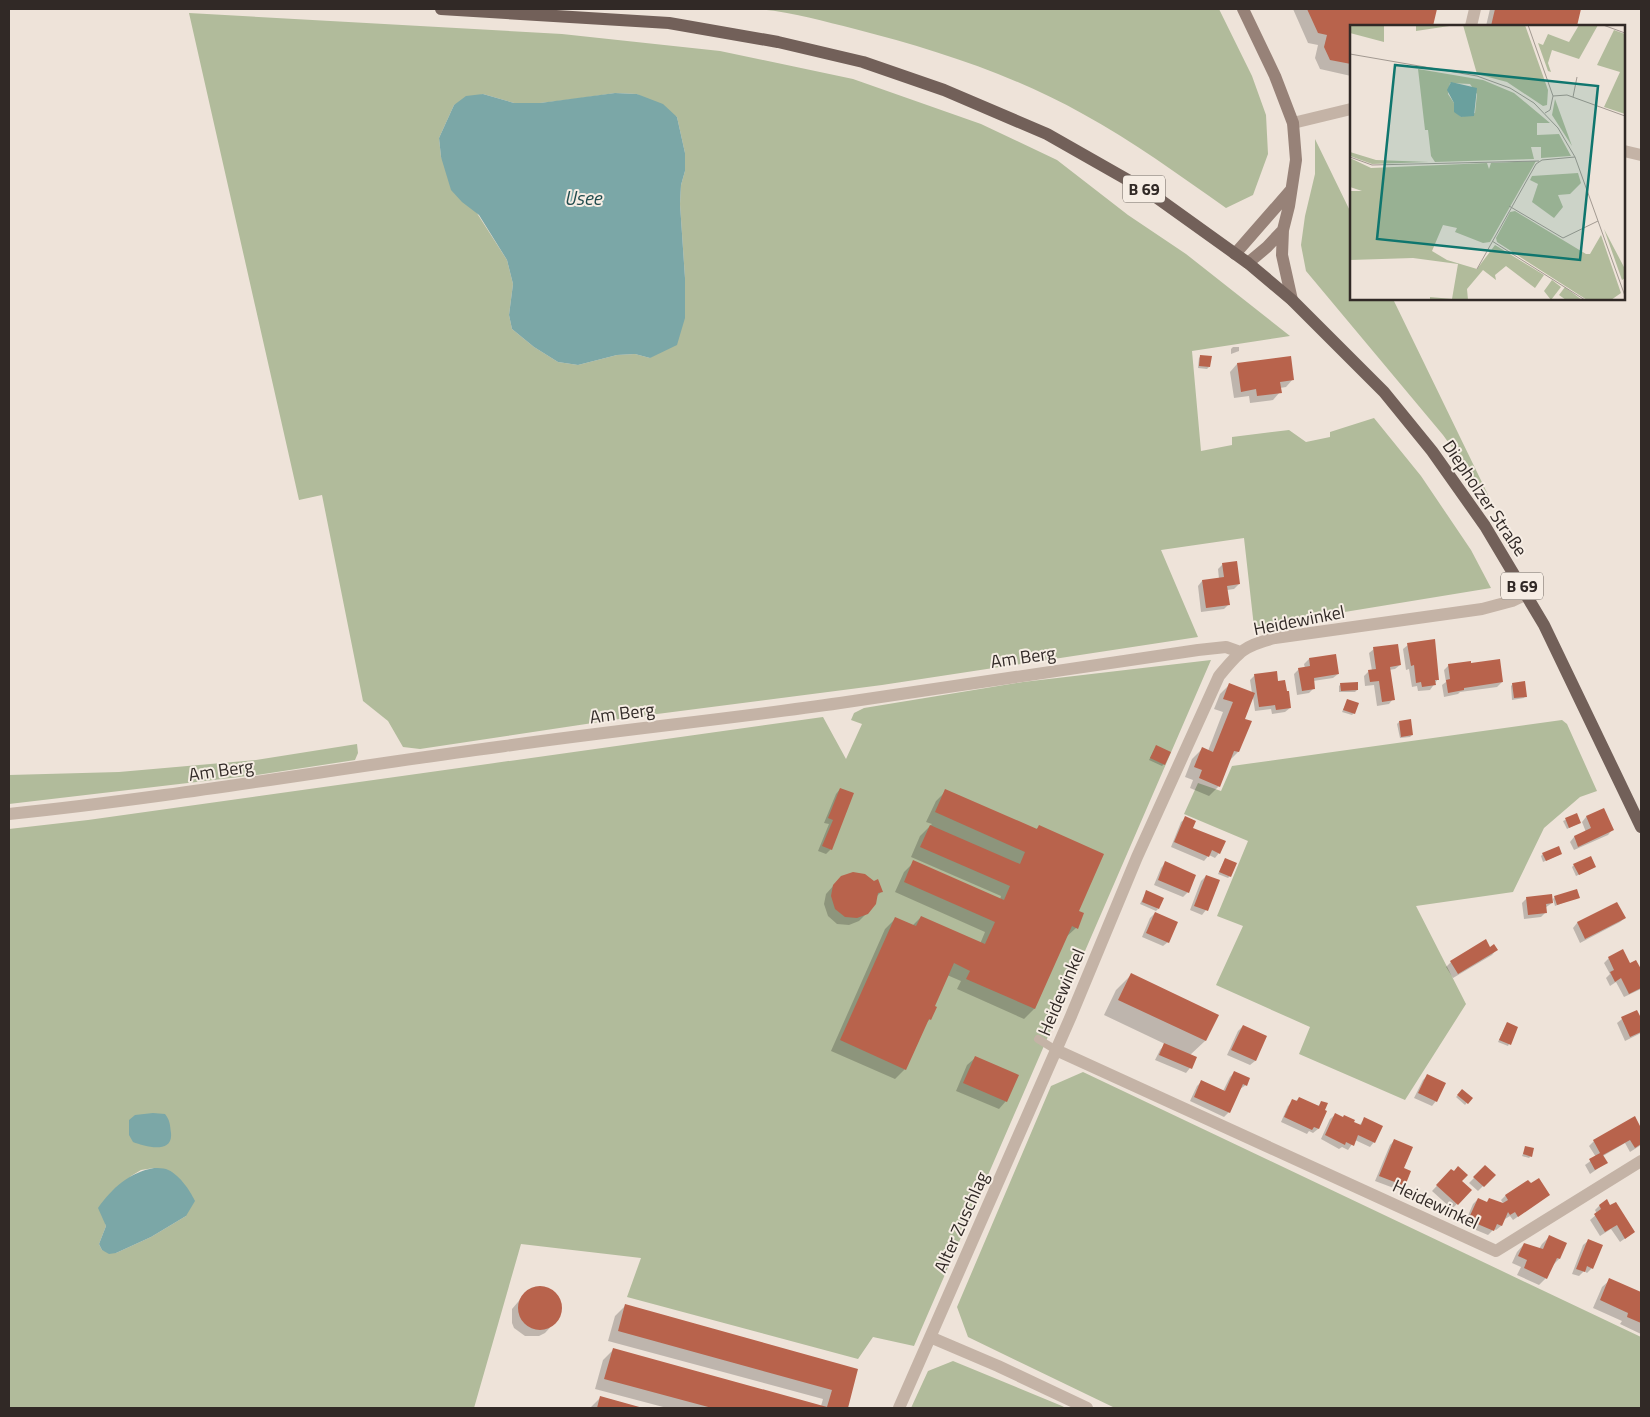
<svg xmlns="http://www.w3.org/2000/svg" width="1650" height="1417" font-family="'Titillium Web',sans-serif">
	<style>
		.green { fill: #b1bb9b; fill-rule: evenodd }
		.water { fill: #7ba7a7 }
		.shadow { fill: #0003 }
		.building { fill: #b8634c }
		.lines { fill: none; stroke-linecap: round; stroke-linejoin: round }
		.service { stroke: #c4b3a6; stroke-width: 8 }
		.minor { stroke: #c4b3a6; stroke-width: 12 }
		.secondary { stroke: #978278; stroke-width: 12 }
		.primary { stroke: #726059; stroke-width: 12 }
		.labels { text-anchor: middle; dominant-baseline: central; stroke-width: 4; stroke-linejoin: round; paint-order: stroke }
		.shield { fill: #f6ede4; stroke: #6c645f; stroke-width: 1 }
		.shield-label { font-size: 16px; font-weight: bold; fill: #312926 }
		.street-label { font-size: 18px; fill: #312926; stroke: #f6ede4 }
		.water-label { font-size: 19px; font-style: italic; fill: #214c4e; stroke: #f6ede4 }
		.inset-road { fill: none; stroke: #a29991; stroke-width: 1 }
		.view { fill: #0f766e; fill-opacity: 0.15; stroke: #0f766e; stroke-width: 2.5 }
		.inset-edge { fill: none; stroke: #312926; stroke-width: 2.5 }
	</style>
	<rect width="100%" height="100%" fill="#eee3d9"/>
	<path class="green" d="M755 9H1219L1252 76 1266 115 1268 154 1253 195 1226 208C1179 175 1133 141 1083 114 1012 74 933 49 855 29 822 21 789 11 755 9Z
		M189 13 562 34 720 51 853 79 981 124 1057 160 1128 215 1186 254 1290 336 1192 351 1201 451 1232 445V437L1289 430 1306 442 1330 437V432L1374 418 1421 476 1471 550 1491 588 1254 627 1244 538 1161 550 1198 637 882 685 626 718 420 749 403 747 388 721 363 701 322 495 299 500ZM615 93 637 94 677 117 685 153V171L681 185 680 204 685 278 650 358 635 354 617 355 578 365 558 362 534 347 512 329 509 315 513 284 507 260 441 157 439 138 454 105 483 94 514 103H540L575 99Z
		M1315 139 1351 213V299H1393L1492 503 1443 435 1306 271 1301 245 1305 216 1315 174Z
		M1211 660 914 1346 873 1337 858 1359 627 1297 641 1258 521 1244 474 1408H9V829L88 820 823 717 846 759 862 724 851 720 854 713 864 708 1023 682ZM154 1168 186 1216 151 1237 116 1253 102 1250 99 1244 106 1226 104 1219 131 1176 141 1170Z
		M1562 720 1567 724 1597 791 1580 797 1544 828 1513 892 1416 906 1466 1004 1405 1100 1299 1054 1310 1027 1216 985 1243 926 1217 916 1248 841 1184 814 1198 783 1221 791 1232 766Z
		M357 744 358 753 355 760 257 775 9 804V775L119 772 256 760Z
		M1083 1072 1641 1337V1408H1115L968 1337 957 1307 1051 1086Z
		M953 1361 1062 1406 1066 1408H911L928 1371Z"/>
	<path class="water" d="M615 93 637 94 663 104 677 117 685 153V171L681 185 680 204 685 278V318L677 345 650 358 635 354 617 355 578 365 558 362 534 347 512 329 509 315 513 284 507 260 479 215 462 202 451 190 441 157 439 138 454 105 466 96 483 94 514 103H540Z
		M153 1113 165 1114C170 1120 170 1125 171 1133 173 1154 146 1147 133 1142L129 1135V1120L135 1115Z
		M154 1168C158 1168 163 1168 166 1169 178 1173 190 1190 195 1201L186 1216 151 1237 116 1253 109 1254 102 1250 99 1244 106 1226 98 1208C112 1188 130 1172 154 1168Z"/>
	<path class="shadow" d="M1293 9H1436L1432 26H1351V76L1320 69 1315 58 1318 45 1308 43Z
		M1490 9H1580L1576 26H1486Z
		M1233 347H1239V351L1231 354V349Z
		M1201 356 1209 367 1207 369 1198 368 1199 358Z
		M1237 364 1293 379 1286 387 1280 388V392L1273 400 1250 403 1249 396 1234 398 1230 372Z
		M1223 564 1239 584 1234 589 1227 590 1229 604 1224 609 1201 612 1198 586 1202 581 1219 579 1218 569Z
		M1434 641 1438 679 1430 690 1418 691 1417 686 1412 687 1409 669 1406 670 1403 649 1408 645Z
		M1374 649 1400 665 1395 669 1389 670 1393 699 1389 704 1377 706 1374 685 1365 686 1364 676 1369 671H1372L1369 653Z
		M1335 655 1338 674 1333 678 1313 681 1314 688 1309 693 1297 695 1294 674 1299 669 1305 668 1304 664 1309 659Z
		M1470 664 1502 682 1497 687 1460 692 1458 694 1444 697 1442 685 1446 682 1444 670 1449 665Z
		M1255 675 1277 682 1290 708 1285 712 1272 714 1271 709 1255 711 1253 697 1243 719 1238 752 1229 761 1219 786 1209 796 1190 788 1193 780 1185 777 1192 759 1202 749 1208 751 1223 712 1214 709 1220 694 1230 684 1252 693 1250 680Z
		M1341 684 1357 690 1355 692H1339V686Z
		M1513 684 1526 696 1524 698 1512 700 1511 686Z
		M1347 701 1354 713 1352 715 1342 712Z
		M1399 722 1412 735 1410 737 1400 738 1397 724Z
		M1156 747 1164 764 1162 766 1149 760Z
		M840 789 831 849 826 854 818 851 829 824 824 823 836 794Z
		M946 791 1035 830 1039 827 1078 912 1076 928 1065 938 1034 1009 1024 1019 957 989 961 981 947 975 933 1006 930 1019 926 1023 905 1069 895 1079 831 1051 885 929 895 919 912 926 921 917 980 944 985 932 895 892 904 872 914 862 1000 900 1001 896 911 857 920 836 932 824 926 822 936 801Z
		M1603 810 1612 830 1608 835 1574 850 1570 842 1574 837 1586 832 1582 822 1586 817Z
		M1576 815 1577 824 1567 829 1563 821Z
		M1186 818 1192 828 1219 853 1215 858 1209 855 1204 861 1171 847 1181 822Z
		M1543 854H1561L1543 862 1541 856Z
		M1225 859 1230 876 1228 878 1218 874Z
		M1165 863 1188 892 1183 897 1154 885 1161 868Z
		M1574 865 1593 868 1576 876 1572 867Z
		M1206 876V910L1202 915 1190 910 1201 881Z
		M834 885 881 892 876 897 867 913 859 921 849 925 837 924 828 916 824 904 826 894Z
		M1145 894 1158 909 1156 911 1140 904Z
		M1555 897H1578L1555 906 1553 899Z
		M1527 898 1552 903 1545 908 1546 912 1541 917 1524 919 1522 903Z
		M1617 903 1625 918 1620 922 1580 943 1573 928 1577 923Z
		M1155 913 1168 942 1163 946 1142 937 1150 918Z
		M1485 941 1490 948 1496 950 1492 955 1453 978 1446 967 1451 962Z
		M1609 958 1630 964 1636 961 1641 972V989L1624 997 1616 982 1610 986 1606 978 1610 974 1604 963Z
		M1131 975 1217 1015 1205 1041 1190 1055V1068L1186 1073 1155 1060 1160 1050 1165 1044 1104 1015 1116 990Z
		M1637 1011 1641 1020V1033L1625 1041 1617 1023 1622 1019Z
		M1507 1023 1509 1044 1508 1046 1498 1042Z
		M1243 1026 1266 1036 1255 1061 1250 1065 1227 1055 1238 1031Z
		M975 1058 1006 1101 999 1109 956 1091 967 1065Z
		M1234 1073 1246 1085 1240 1089 1229 1112 1224 1117 1190 1101 1197 1086 1202 1081 1223 1091 1230 1077Z
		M1427 1076 1436 1101 1432 1106 1414 1098 1423 1080Z
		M1462 1091 1471 1098 1465 1105 1456 1097Z
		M1299 1098 1318 1106 1322 1102 1323 1110 1326 1111 1318 1129 1313 1133 1309 1131 1307 1134 1281 1122 1288 1106 1293 1101 1295 1102Z
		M1335 1115 1359 1126 1364 1119 1374 1142 1370 1147 1355 1140 1348 1150 1342 1147 1339 1149 1321 1139 1330 1119Z
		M1634 1118 1641 1131V1145L1630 1152 1625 1143 1603 1156 1606 1163 1590 1174 1585 1165 1596 1157 1589 1146 1594 1141Z
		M1394 1141 1402 1169 1409 1172 1404 1186 1399 1190 1375 1181 1390 1145Z
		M1526 1147 1531 1156 1529 1158 1522 1156Z
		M1485 1167 1494 1175 1478 1191 1469 1183Z
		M1451 1171 1470 1190 1452 1209 1432 1191Z
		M1528 1181 1543 1199 1513 1220 1510 1216 1505 1219 1504 1218 1501 1226 1496 1230 1494 1229 1488 1235 1464 1225 1473 1204 1478 1199 1486 1203 1504 1205 1501 1200 1505 1196Z
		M1599 1206 1610 1207 1634 1232 1620 1242 1611 1229 1600 1236 1590 1220 1597 1214 1595 1210Z
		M1549 1237 1559 1259 1552 1266 1546 1278 1539 1285 1517 1275 1521 1267 1512 1263 1517 1252 1524 1244 1539 1249 1542 1244Z
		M1588 1241 1592 1268 1587 1273 1584 1271 1579 1276 1572 1274 1583 1245Z
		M1610 1280 1641 1294V1334L1620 1324 1622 1321 1593 1308 1602 1287Z
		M534 1288 548 1289 554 1293 560 1305V1312L558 1319 545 1333 539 1336H525L514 1328 512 1323V1309L523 1296Z
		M625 1306 857 1370 846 1408H667L595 1389 603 1360 613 1350 821 1406 823 1399 608 1341 615 1316Z
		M601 1397 641 1408H590Z"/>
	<path class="building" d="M1307 9H1437L1433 26H1351V64L1330 60 1324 47 1327 35 1318 33Z
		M1495 9H1581L1577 26H1491Z
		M1200 355 1212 356 1210 367 1199 366Z
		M1291 356 1294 380 1280 382 1282 393 1257 396 1256 389 1241 392 1237 363Z
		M1237 561 1240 584 1227 586 1230 605 1206 608 1202 580 1224 577 1222 563Z
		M1435 639 1439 680H1435L1436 685 1422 687 1421 682 1416 683 1414 665 1411 666 1407 643Z
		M1398 644 1401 665 1390 667 1395 700 1382 702 1379 681 1370 682 1368 670 1376 669 1373 647Z
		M1336 654 1339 674 1314 678 1315 689 1302 691 1298 668 1310 666 1309 658Z
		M1500 659 1503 682 1464 688V690L1448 693 1446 680 1450 679 1448 664 1471 661V663Z
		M1277 671 1278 681 1285 680 1287 691H1289L1291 708 1276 710 1275 705 1259 707 1254 674Z
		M1525 681 1527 697 1514 698 1512 683Z
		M1358 682V690L1341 691 1340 683Z
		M1229 683 1255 693 1245 719 1252 721 1239 752 1234 751 1220 787 1199 778 1202 770 1194 767 1202 747 1213 752 1233 702 1223 699Z
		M1347 699 1359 703 1355 714 1343 710Z
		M1411 719 1413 735 1401 737 1399 721Z
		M1156 745 1171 752 1165 765 1150 758Z
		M840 788 854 793 832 850 822 846 833 820 828 818Z
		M945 789 1037 829 1039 825 1104 854 1079 911 1084 913 1078 929 1072 926 1035 1009 966 979 970 971 954 963 935 1006 937 1007 931 1020 929 1019 906 1070 840 1040 895 917 916 926 921 916 985 944 995 922 904 882 913 860 1004 900 1010 886 920 847 930 825 1020 864 1025 852 935 812Z
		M1604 808 1614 830 1578 847 1574 836 1591 828 1586 816Z
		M1577 813 1581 823 1569 828 1565 818Z
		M1185 816 1196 821 1193 828 1226 841 1220 854 1212 850 1209 857 1174 842Z
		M1559 846 1562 854 1546 861 1542 853Z
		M1591 856 1596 867 1579 875 1573 864Z
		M1225 858 1237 863 1231 877 1219 872Z
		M1165 861 1196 875 1189 893 1158 880Z
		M853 872 865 874 874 881 878 879 883 892 878 893 876 904 868 914 857 918 845 917 835 909 831 896 833 885 841 876Z
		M1206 875 1220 880 1208 911 1194 906Z
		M1577 889 1580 898 1557 905 1554 896Z
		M1146 890 1164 898 1159 909 1142 902Z
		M1552 894 1553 903 1546 904 1547 913 1528 915 1526 897Z
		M1617 902 1626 918 1585 939 1577 922Z
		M1155 912 1178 922 1169 943 1146 933Z
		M1486 939 1490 947 1494 944 1498 950 1458 974 1450 961Z
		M1623 949 1630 963 1636 960 1641 969V988L1629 994 1621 978 1615 982 1610 972 1614 970 1608 957Z
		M1131 973 1219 1015 1206 1041 1118 1000Z
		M1637 1010 1641 1018V1032L1630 1037 1621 1017Z
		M1507 1022 1518 1027 1511 1045 1499 1040Z
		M1243 1025 1267 1036 1256 1061 1231 1050Z
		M1164 1043 1197 1057 1192 1069 1159 1055Z
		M975 1056 1019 1075 1007 1102 963 1083Z
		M1234 1071 1250 1078 1247 1086 1243 1084 1230 1113 1194 1097 1201 1080 1225 1091Z
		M1427 1074 1446 1083 1437 1102 1418 1093Z
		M1462 1089 1473 1098 1468 1104 1457 1095Z
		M1299 1097 1319 1106 1321 1101 1328 1103 1325 1110 1327 1111 1319 1129 1314 1127 1312 1130 1284 1117 1292 1099 1297 1101Z
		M1335 1113 1343 1117 1344 1115 1355 1120 1354 1122 1361 1125 1364 1117 1383 1126 1375 1143 1358 1135 1354 1146 1346 1142 1345 1145 1325 1135Z
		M1635 1116 1641 1128V1144L1635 1148 1630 1140 1603 1155 1608 1163 1595 1170 1589 1159 1600 1153 1593 1140Z
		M1394 1139 1413 1147 1404 1168 1411 1171 1405 1186 1379 1176Z
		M1525 1146 1534 1148 1532 1157 1523 1154Z
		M1485 1165 1496 1175 1484 1187 1473 1177Z
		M1458 1166 1468 1175 1462 1181 1472 1190 1458 1205 1436 1185 1451 1169 1454 1171Z
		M1539 1178 1550 1195 1518 1217 1515 1212 1510 1215 1508 1212 1502 1226 1497 1224 1494 1231 1468 1220 1478 1198 1487 1202 1489 1198 1503 1203 1508 1200 1505 1195 1528 1180 1531 1183Z
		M1607 1199 1610 1205 1616 1202 1635 1232 1625 1239 1617 1225 1605 1232 1594 1214 1601 1209 1599 1205Z
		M1549 1235 1567 1243 1560 1259 1557 1258 1547 1279 1524 1268 1527 1260 1518 1256 1524 1243 1543 1249Z
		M1588 1239 1603 1245 1593 1269 1587 1266 1585 1272 1576 1269Z
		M1609 1278 1641 1292V1323L1627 1317 1628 1313 1600 1300Z
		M518 1308a22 22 0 1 1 44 0a22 22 0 1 1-44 0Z
		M625 1304 858 1369 848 1408H712L604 1379 613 1348 827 1407 832 1390 618 1331Z
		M600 1396 643 1408H597Z"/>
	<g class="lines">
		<path class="service" d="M1038 1039 1056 1050"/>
		<path class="minor" d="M1471 26 1475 9
			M1293 123 1351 109
			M1624 151 1641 155
			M9 814C175 797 339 768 505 746 617 730 729 719 840 703 960 686 1079 667 1198 650L1226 647 1240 652
			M1056 1050 1496 1251 1641 1161
			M930 1337 998 1366 1087 1408
			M899 1408 1071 1016 1137 857 1219 676C1239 652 1243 646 1275 638L1482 609 1512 601 1527 594"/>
		<path class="secondary" d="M1243 9 1275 76 1293 123 1296 160 1289 206 1283 230 1267 247 1248 263
			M1283 230 1282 255 1292 300
			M1235 254 1291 190"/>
		<path class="primary" d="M441 9 669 23 778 42 863 62 944 90 1047 134 1149 192 1248 263 1292 300 1384 392 1432 451 1485 526 1544 625 1641 827"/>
	</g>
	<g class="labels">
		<g class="shield">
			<rect x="1123" y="175.5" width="42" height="27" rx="4"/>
			<rect x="1501" y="572.5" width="42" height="27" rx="4"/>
		</g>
		<g class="shield-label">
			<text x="1144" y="189">B 69</text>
			<text x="1522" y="586">B 69</text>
		</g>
		<g class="street-label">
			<text transform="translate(1485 498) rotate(56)">Diepholzer Straße</text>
			<text transform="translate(1299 620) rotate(-11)">Heidewinkel</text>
			<text transform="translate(1023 657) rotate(-8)">Am Berg</text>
			<text transform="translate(622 713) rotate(-7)">Am Berg</text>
			<text transform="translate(221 770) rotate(-8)">Am Berg</text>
			<text transform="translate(1061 992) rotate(-67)">Heidewinkel</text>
			<text transform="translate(1436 1204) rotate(25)">Heidewinkel</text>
			<text transform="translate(961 1222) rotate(-66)">Alter Zuschlag</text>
		</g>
		<g class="water-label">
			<text x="583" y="197">Usee</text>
		</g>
	</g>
	<g transform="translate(1350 25)">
		<rect width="275" height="275" fill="#eee3d9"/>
		<path d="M0 0H34V17L0 8ZM66 0H106L66 6ZM113 0H175L198 65 197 80 193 81 157 57 127 49ZM229 0H248L229 34 202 25 198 38 201 47 198 46 188 18 193 20 198 9 219 17ZM264 5 275 9V89L254 82 270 47 247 40ZM68 44 133 55 164 68 200 98H187V110L209 109 221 131 191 133V122H181L184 134 85 137 81 131 78 105H75ZM100 58 120 59 127 69 125 88 111 92 104 85V78L98 69ZM205 74 222 121 202 90ZM0 127 26 135 79 137 22 139 0 131ZM0 133 21 143 137 138 139 144 141 138 186 136 140 217 133 218 105 207 107 203 93 200 82 226 97 235 127 244 145 220 194 250 185 263 156 241 145 250 146 255 133 245 117 264 118 275H80V272L102 274 108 239 63 233 0 235V166H12L0 162ZM228 148 231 158 220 169 208 170 213 182 204 193 182 177 188 159 180 155 182 151ZM165 186 236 229H240L251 210 271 268 261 275H237L147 217 146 213 160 187ZM254 204 275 244V253L272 255ZM202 255 211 262 201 275 194 266ZM215 262 232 275H216L209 270Z" fill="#b1bb9b" fill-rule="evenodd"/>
		<path d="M101 57 127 63 124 91 111 92 104 87V78L97 65Z" fill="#7ba7a7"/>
		<path class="inset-road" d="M178 0 203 71 200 85 195 88M253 0 275 8M0 29 127 51 160 63 184 78 208 103 225 132 275 271M203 71 217 70 275 91M223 72 227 52M0 132 22 140 189 136M159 181 213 213 248 196M142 216 235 275M127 244 186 139 192 135 225 132"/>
		<path class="view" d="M45 40 248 61 230 235 27 214Z"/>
		<rect width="275" height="275" class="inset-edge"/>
	</g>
	<rect width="1650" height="1417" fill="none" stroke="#312926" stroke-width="20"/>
</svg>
